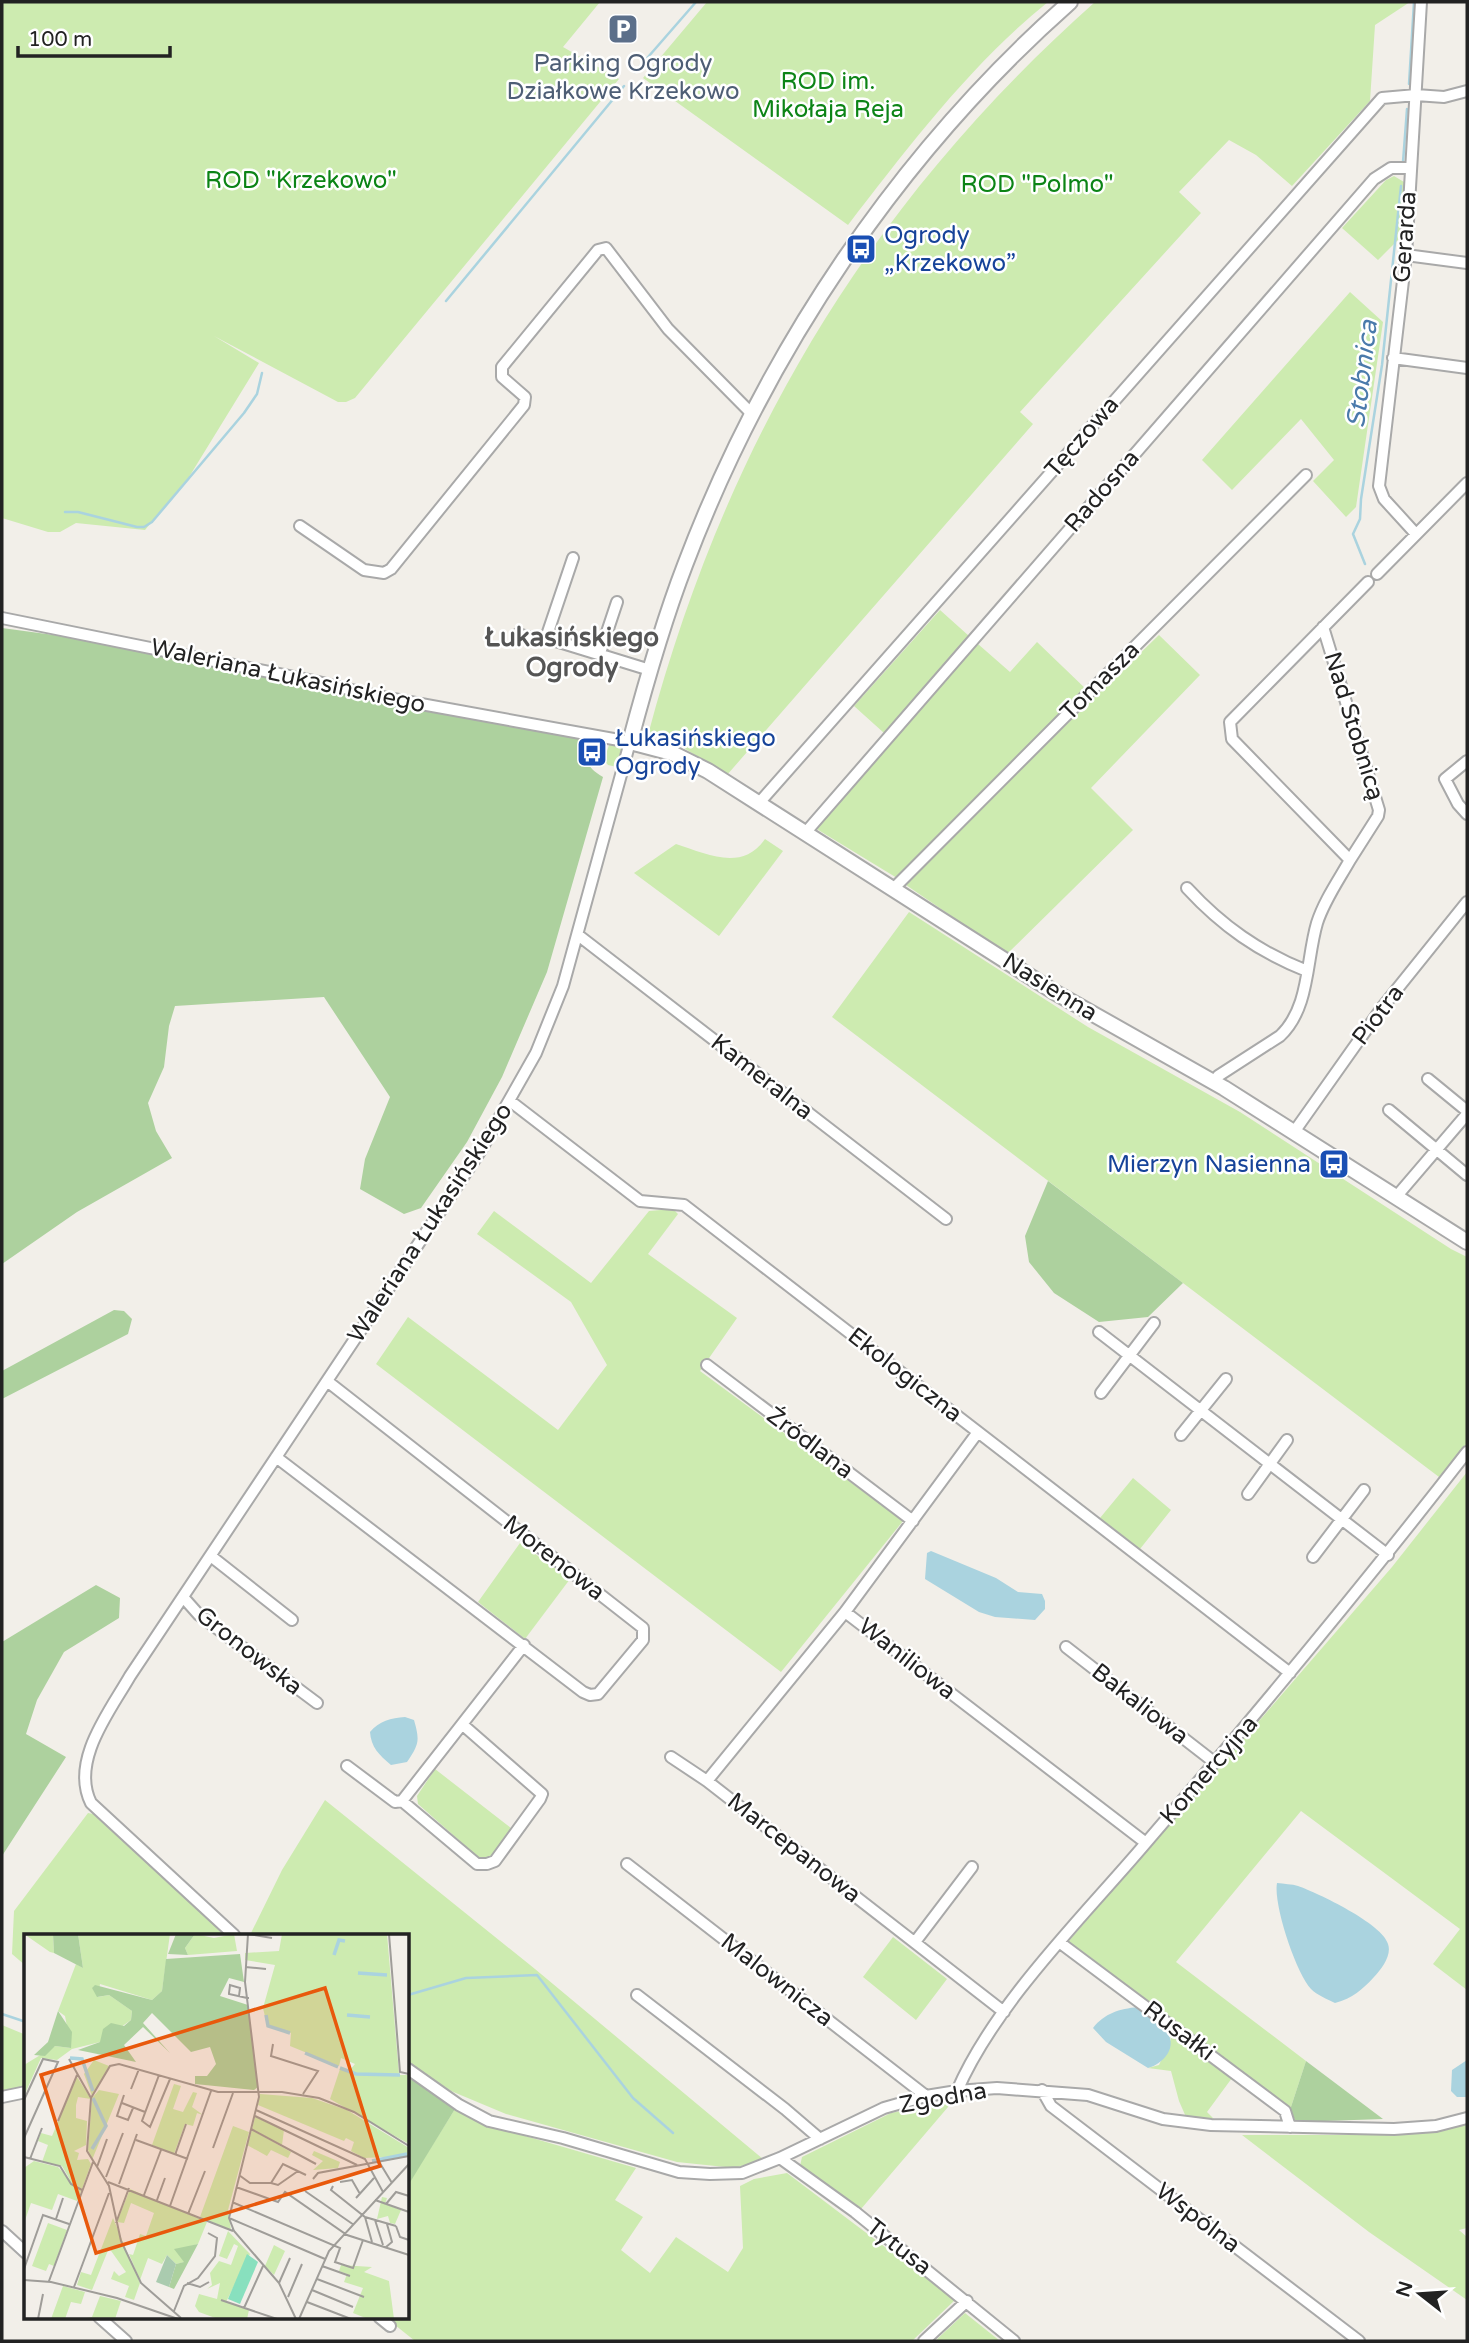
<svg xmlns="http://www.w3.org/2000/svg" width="1469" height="2343" font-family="'Varela Round',sans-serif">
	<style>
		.grass { fill: #cdebb0 }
		.forest { fill: #add19e }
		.water { fill: #aad3df }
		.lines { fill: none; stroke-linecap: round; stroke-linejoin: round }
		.stream { stroke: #aad3df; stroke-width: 2.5 }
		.minor-casing { stroke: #a9a9a9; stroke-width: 14 }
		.tertiary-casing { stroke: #a9a9a9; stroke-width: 18 }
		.minor { stroke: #fff; stroke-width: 10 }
		.tertiary { stroke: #fff; stroke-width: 14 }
		.labels { text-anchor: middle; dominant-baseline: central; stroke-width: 5; stroke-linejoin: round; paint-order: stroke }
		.service-label { font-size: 24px; fill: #4e5e75; stroke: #fff }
		.park-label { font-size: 24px; fill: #0c8416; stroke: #fff }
		.transit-label { font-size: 24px; fill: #164399; stroke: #fff; text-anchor: start }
		.street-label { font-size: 24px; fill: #222; stroke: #fff }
		.water-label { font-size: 26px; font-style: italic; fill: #4a7aab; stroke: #fff }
		.neighbourhood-label { font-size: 26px; font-weight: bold; fill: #555; stroke: #fff }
		.inset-river { fill: none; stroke: #aad3df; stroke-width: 3.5 }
		.inset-road { fill: none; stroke: #9f9d99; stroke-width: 2 }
		.view { fill: #e8590c; fill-opacity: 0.15; stroke: #e8590c; stroke-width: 3.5 }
		.inset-edge { fill: none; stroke: #222; stroke-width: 3.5 }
	</style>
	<rect width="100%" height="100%" fill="#f2efe9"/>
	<path class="grass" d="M2 2H600L563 47 619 79 355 398 346 402H338L214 336 259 363 189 477 145 530 76 523 60 532H48L2 518Z
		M707 2H1048C971 64 909 146 848 225L643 78Z
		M1095 2H1410L1375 25 1370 101 1292 186 1256 155 1229 140 1179 192 1201 213 1020 412 1033 424 727 775 671 740 648 735C726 442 868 204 1095 2Z
		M1394 176 1404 182 1399 239 1378 260 1342 228 1386 180Z
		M1350 292 1383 322 1356 507 1346 517 1313 481 1334 460 1301 419 1232 490 1202 460Z
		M940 610 969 636 884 733 854 706Z
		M1159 635 1200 675 1091 788 1133 830 1007 954 906 885 995 794Z
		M1037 642 1088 691 897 878 815 828 978 644 1010 672Z
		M612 743 623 749 617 767 608 765 604 760 609 745Z
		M765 839 783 851 719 936 634 873 676 844C707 854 742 872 765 839Z
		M909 912 1088 1027 1240 1112 1451 1249 1467 1257V1443L1439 1477 832 1017Z
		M673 1209 678 1214 648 1254 737 1318 700 1371 903 1521 781 1672 376 1364 408 1317 558 1430 607 1365 571 1302 477 1234 494 1211 591 1283 649 1211Z
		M1467 1472V1990L1433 1964 1460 1929 1301 1811 1176 1962 1306 2061 1290 2110 1068 1942 1392 1567Z
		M1133 1478 1171 1510 1140 1549 1100 1518Z
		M520 1543 570 1579 525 1639 478 1602Z
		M435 1769 511 1828 490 1858 478 1857 418 1804 417 1796Z
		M325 1800 535 1969 763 2159 735 2168 677 2162 506 2114 451 2091 408 2062V1935H250L282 1870Z
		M88 1813 93 1814 225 1935H26V1966L12 1954 14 1911Z
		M893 1937 947 1979 916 2020 863 1977Z
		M2 2025 26 2035V2088L2 2091Z
		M1165 2028 1232 2078 1207 2112 1214 2119 1186 2117 1179 2101 1171 2071 1148 2068 1159 2065 1171 2039Z
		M954 2100 861 2209 800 2166 802 2157 891 2113Z
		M455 2109 487 2125 636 2168 615 2200 643 2217 621 2250 650 2273 676 2237 728 2272 743 2248 740 2186 754 2179 787 2173 955 2300 912 2341H415L385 2317H408V2184Z
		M1467 2125V2228L1459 2230 1467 2237V2300L1369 2232 1242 2135H1392Z
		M965 2313 1000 2341H935Z"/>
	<path class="forest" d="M2 628 76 638 590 740C587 760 584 766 603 777L547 972 502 1077 467 1142 421 1208 404 1214 360 1189 365 1159 390 1097 324 997 175 1006 169 1026 164 1067 148 1103 156 1131 172 1158 77 1212 2 1264Z
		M1048 1181 1183 1283 1148 1317 1099 1322 1054 1293 1029 1262 1025 1236Z
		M114 1310 124 1311 132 1319 128 1334 2 1399V1371Z
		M96 1585 120 1598 119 1618 64 1652 37 1700 26 1734 66 1757 2 1856V1642Z
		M1306 2061 1383 2119 1296 2122 1290 2110Z
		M408 2076 455 2109 409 2184H408Z"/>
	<path class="water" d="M931 1551 996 1578 1018 1592 1042 1594 1045 1601V1609L1035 1620 995 1617 979 1612 925 1579 927 1553Z
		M405 1717 414 1720C420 1741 419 1744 407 1762L391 1765C379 1755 371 1747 370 1732 379 1721 391 1718 405 1717Z
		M1277 1883C1284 1884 1292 1884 1298 1886 1318 1893 1383 1924 1388 1944 1392 1955 1382 1969 1374 1977 1362 1990 1353 1998 1335 2003 1327 1999 1317 1995 1311 1989 1296 1973 1273 1904 1277 1883Z
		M1138 2007C1147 2014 1159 2020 1165 2029 1179 2045 1165 2063 1148 2068L1106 2042 1093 2028C1105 2013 1119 2009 1138 2007Z
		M1467 2060V2097H1457L1451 2091 1452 2070Z"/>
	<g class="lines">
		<path class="stream" d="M635 72 696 2
			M1409 84 1414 2
			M1403 162 1407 109
			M446 301 624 86
			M65 512H78L137 527H144L152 522 244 413 257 394 262 373
			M1365 564 1353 534 1360 519 1361 499 1382 365 1401 186
			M408 1995 466 1978 537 1975 633 2098 673 2133
			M2 2014 26 2022"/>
		<g class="minor-casing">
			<path id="minor" d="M1406 255 1467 263
				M1393 358 1467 368
				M300 526 364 570 384 573 391 569 524 405 525 397 502 377V367L598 250 606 248 668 329 752 414
				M1415 533 1384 499 1379 486 1406 255 1421 2
				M1377 574 1467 483
				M2 618 314 681 377 696 630 742 563 986 536 1053 481 1150 130 1676C110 1711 70 1761 91 1803L234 1935
				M1323 627 1379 810 1378 816 1350 860
				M518 634 537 640 546 638 650 670
				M546 638 573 558
				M600 653 617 602
				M1467 761 1445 779 1458 804 1467 814
				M759 803 1382 98 1416 95 1444 97 1467 91
				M806 832 1374 179 1391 168H1410
				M894 888 1306 475
				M1187 888C1222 926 1259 952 1307 971
				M578 935 946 1219
				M1428 1079 1467 1111
				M1214 1082 1218 1076 1280 1036C1310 1008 1306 960 1317 923 1324 901 1338 881 1350 860L1232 739 1230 722 1368 582
				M510 1101 640 1201 684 1205 1290 1673
				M1389 1110 1467 1175
				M1294 1132 1381 1009 1467 902
				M1396 1197 1467 1114
				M1099 1332 1388 1555
				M707 1365 913 1521
				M1101 1393 1154 1323
				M1181 1435 1226 1379
				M276 1457 583 1692 590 1695 598 1694 643 1640V1628L327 1381
				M1248 1494 1287 1440
				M212 1557 292 1620
				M1313 1557 1364 1490
				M183 1597 199 1615 317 1703
				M845 1612 1146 1843
				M1066 1647 1214 1762
				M671 1757 707 1781 1004 2012
				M347 1766 395 1802 402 1801 477 1864H487L495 1861 540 1799 542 1794 463 1725
				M707 1781 845 1612 978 1432
				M402 1801 524 1645
				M627 1864 926 2096
				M915 1942 972 1867
				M1059 1942 1285 2111 1290 2127
				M637 1995 785 2109 820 2139
				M408 2069 459 2105 489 2121 563 2138 679 2172 710 2174 742 2173 780 2158 884 2108 926 2096 957 2091 997 2088 1088 2095 1163 2119 1211 2125 1394 2129 1436 2126 1467 2118
				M1042 2090 1051 2106 1359 2341
				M957 2091C995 2003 1083 1917 1145 1844 1255 1716 1363 1586 1467 1452
				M2 2097 26 2092
				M780 2158 855 2212 1014 2341
				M2 2231 26 2253
				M99 2317 126 2341
				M379 2317 390 2326
				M924 2341 967 2301"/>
		</g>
		<g class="tertiary-casing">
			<path id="tertiary" d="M1070 2C899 153 766 351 685 565 663 622 646 682 630 742L672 753 708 771 1056 993 1224 1088 1467 1242"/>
		</g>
		<use href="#minor" class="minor"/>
		<use href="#tertiary" class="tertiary"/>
	</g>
	<defs>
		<g id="parking-square" transform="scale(1.575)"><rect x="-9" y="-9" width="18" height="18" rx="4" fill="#5c6f8a" stroke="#fff"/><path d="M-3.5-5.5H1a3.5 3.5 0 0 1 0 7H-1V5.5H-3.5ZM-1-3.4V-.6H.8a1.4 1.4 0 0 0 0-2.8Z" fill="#fff"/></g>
		<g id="bus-square" transform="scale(1.575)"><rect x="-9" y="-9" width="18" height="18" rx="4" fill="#1a4fb4" stroke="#fff"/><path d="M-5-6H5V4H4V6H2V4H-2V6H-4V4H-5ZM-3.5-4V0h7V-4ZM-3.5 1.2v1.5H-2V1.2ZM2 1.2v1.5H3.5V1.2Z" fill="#fff"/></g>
	</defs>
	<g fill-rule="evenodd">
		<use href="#parking-square" x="623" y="29"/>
		<use href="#bus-square" x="861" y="249"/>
		<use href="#bus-square" x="592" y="752"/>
		<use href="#bus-square" x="1334" y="1164"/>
	</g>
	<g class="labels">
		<g class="service-label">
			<text x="623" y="63">Parking Ogrody<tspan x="623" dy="28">Działkowe Krzekowo</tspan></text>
		</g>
		<g class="park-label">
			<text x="828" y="81">ROD im.<tspan x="828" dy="28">Mikołaja Reja</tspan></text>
			<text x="301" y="180">ROD "Krzekowo"</text>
			<text x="1037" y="184">ROD "Polmo"</text>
		</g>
		<g class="transit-label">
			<text x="884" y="235">Ogrody<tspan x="884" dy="28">„Krzekowo”</tspan></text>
			<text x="615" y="738">Łukasińskiego<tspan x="615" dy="28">Ogrody</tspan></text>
			<text x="1311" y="1164" text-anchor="end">Mierzyn Nasienna</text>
		</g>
		<g class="street-label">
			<text transform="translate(1405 237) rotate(-86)">Gerarda</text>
			<text transform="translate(1082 437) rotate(-49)">Tęczowa</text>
			<text transform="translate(1102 491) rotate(-49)">Radosna</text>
			<text transform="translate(288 676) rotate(12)">Waleriana Łukasińskiego</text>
			<text transform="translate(1100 681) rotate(-45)">Tomasza</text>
			<text transform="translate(1354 726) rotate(73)">Nad Stobnicą</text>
			<text transform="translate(1050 987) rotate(32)">Nasienna</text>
			<text transform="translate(1378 1015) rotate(-53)">Piotra</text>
			<text transform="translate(762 1077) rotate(38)">Kameralna</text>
			<text transform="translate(430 1223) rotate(-57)">Waleriana Łukasińskiego</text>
			<text transform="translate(905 1375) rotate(38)">Ekologiczna</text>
			<text transform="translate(810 1443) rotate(37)">Źródlana</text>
			<text transform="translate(554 1558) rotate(38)">Morenowa</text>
			<text transform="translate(249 1651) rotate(38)">Gronowska</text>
			<text transform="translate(907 1659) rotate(38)">Waniliowa</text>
			<text transform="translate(1140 1704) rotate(38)">Bakaliowa</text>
			<text transform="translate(1209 1770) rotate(-49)">Komercyjna</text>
			<text transform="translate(794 1848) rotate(38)">Marcepanowa</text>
			<text transform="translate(777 1980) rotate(38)">Malownicza</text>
			<text transform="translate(1179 2031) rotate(37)">Rusałki</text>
			<text transform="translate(943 2098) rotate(-10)">Zgodna</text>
			<text transform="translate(1198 2218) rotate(37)">Wspólna</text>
			<text transform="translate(899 2247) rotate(38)">Tytusa</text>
		</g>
		<g class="water-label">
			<text transform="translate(1362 374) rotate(-83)">Stobnica</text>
		</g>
		<g class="neighbourhood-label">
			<text x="572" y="637">Łukasińskiego<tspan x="572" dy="30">Ogrody</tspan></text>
		</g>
	</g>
	<g transform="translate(24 1934)">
		<rect width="385" height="385" fill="#f2efe9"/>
		<path d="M0 0H29L30 19 26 18ZM54 0H146L138 57 128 66 76 50 74 63 85 61 101 72 108 77 107 86 76 108 48 115 33 126 17 124 0 162V131L31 112 47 114 41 82 34 77 52 30 59 34ZM171 0 190 4 210 0 213 17 164 21 161 14ZM258 0H363L375 140 331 139 325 137 331 130 317 124 315 132 266 112 267 99 243 91 239 74 251 31 221 26V19L255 17ZM70 126 85 132 68 162 60 140ZM316 135 332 141H385V210L306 165ZM53 143 67 165 54 163 52 171V184L63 187 62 211 50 217 55 219 53 226 64 225 67 230 58 255 48 249 38 232 18 228 24 211 14 207 17 199 28 202ZM150 150 157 152 149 175 159 178 169 158 173 159 168 173 179 181 173 179 169 192 161 190 150 220 128 211ZM75 156 95 160 68 226 64 216 68 164ZM236 160 288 164 323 176 385 214V222L340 224 327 217 330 208 322 204 320 207 234 171ZM231 183 260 196 258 211 228 195ZM209 192 225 198 204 276 207 296 176 283ZM228 196 267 218 264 224 247 216 243 222 223 211ZM290 217 316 228 314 234 289 236 299 227 288 221ZM10 227 34 233 57 257 53 267 34 260 28 276 7 269 0 289V234ZM106 255 183 288 174 310 160 314 161 328 152 330 143 321 138 330 124 324 116 346 105 320 109 321 116 300 122 302 130 279 107 269 100 289 93 288ZM358 263 363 264 361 270 377 276 371 290 366 289 364 282 353 285ZM89 284 116 349 110 366 101 363 105 352 87 345 90 337 95 342 102 338 85 314 68 356 53 351 57 338 67 341ZM24 289 43 296 30 332 25 330 22 337 8 332ZM204 297 226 320 202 368 225 376 223 385H194L175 378 171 372 175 360 193 365 196 349 183 355 188 351 186 339 195 327 207 331 214 312 210 310 203 325 195 322ZM250 311 261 317 250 341 241 332ZM317 331 348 333 340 338 365 347 370 385H344L329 379 339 354 320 348 323 340 315 337ZM39 352 61 358 57 370 47 368 41 385H27ZM76 362 97 367 91 385H57L68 383Z" fill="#cdebb0"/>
		<path d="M29 0H54L59 34 30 19ZM152 0H171L161 14 164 21 144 20ZM216 20 220 48 205 44 196 62 224 71 234 153 230 156 171 150V142H183L192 130 186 113 167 118 128 79 119 89 146 119 119 93 100 111 112 128 54 116 76 108 79 95 87 89 100 92 107 86 108 77 85 61 73 63 68 54 71 51 128 66 138 57 142 25ZM34 77 48 98 47 114 31 112 21 122 10 121 24 108ZM174 310 150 355 145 353 152 330 160 328 150 315Z" fill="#add19e"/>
		<path d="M143 321 152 330 145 353 132 348Z" fill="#aacbaf"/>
		<path d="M223 320 234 328 216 370 204 365Z" fill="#88e0be"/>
		<path class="inset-river" d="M310 21 315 6 321 7M334 39 363 41M242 81 244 92 266 99M323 81 346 83M281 119 314 133M46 124 58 125 69 157M316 134 332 140 376 141M68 215 82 192 69 164M348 227 383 220"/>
		<path class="inset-road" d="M224 0 221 48 235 163 205 284 210 297 255 349 272 385M224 0 248 4M365 0 376 138 385 140M221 33 242 35M215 62 216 54 206 51 205 59V60L223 64H225M249 110 247 122 294 137 279 160M45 125 67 164 63 217 85 252 97 307 117 349 157 384M135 141 118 187 126 193 146 145M107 155 115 135M100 161 93 182 104 186 109 174M67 164 86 132 95 130 194 158H258L295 164 330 178 385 212M0 166 19 125 34 128 0 204M98 169 121 178M232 176 341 225 359 258M231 182 333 231M34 187 53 141M227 195 292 230M112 206 164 225M189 214 209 159M151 221 162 190M0 223 36 232 47 250 58 256M6 225 18 194M354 226 368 249M73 233 83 205M215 241 226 249H247L259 230 282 241M82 243 99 199M289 245 294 239 385 222M84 248 209 297M316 248 328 246 336 260M247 249 254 251 274 237M95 250 113 200M309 252 307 256 341 283 372 292M212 253 254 268 261 258 323 301 385 321M281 257 330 291M120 261 137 216M332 264 350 244M133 266 141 244M351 266 385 278M208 268 316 314 311 328 329 334 339 306M362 270 372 258 385 262M146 272 187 157M164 280 181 237M341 283 348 308M205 284 301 325M32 285 39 264M351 286 359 311M92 289 105 254M372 292 376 303 385 306M362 313 368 308 363 290M298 332 326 342M0 335 19 281 45 290M293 345 340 363M0 346 27 348 93 364 154 385M25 347 69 228M163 349 176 353 185 348M255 349 266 324M50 353 85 259M288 356 329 373M264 363 278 330M197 366 253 385M283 368 327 385M220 374 239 332M150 377 160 352 174 344 191 322 193 304 184 299M14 385 19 360M275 385 305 317 385 230"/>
		<path class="view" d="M301 54 356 232 72 319 17 141Z"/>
		<rect width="385" height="385" class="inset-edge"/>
	</g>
	<rect width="1469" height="2343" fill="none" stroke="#222222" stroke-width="7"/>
	<g transform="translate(1420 2294) rotate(287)" stroke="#ffffff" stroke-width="5" paint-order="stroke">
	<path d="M0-5L12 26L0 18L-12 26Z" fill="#222222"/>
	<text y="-10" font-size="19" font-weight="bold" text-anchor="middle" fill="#222222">N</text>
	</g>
	<path d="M18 46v10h152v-10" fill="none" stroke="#222222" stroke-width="3.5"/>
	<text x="28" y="46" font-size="21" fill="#222222" stroke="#ffffff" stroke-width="5" paint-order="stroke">100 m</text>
</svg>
